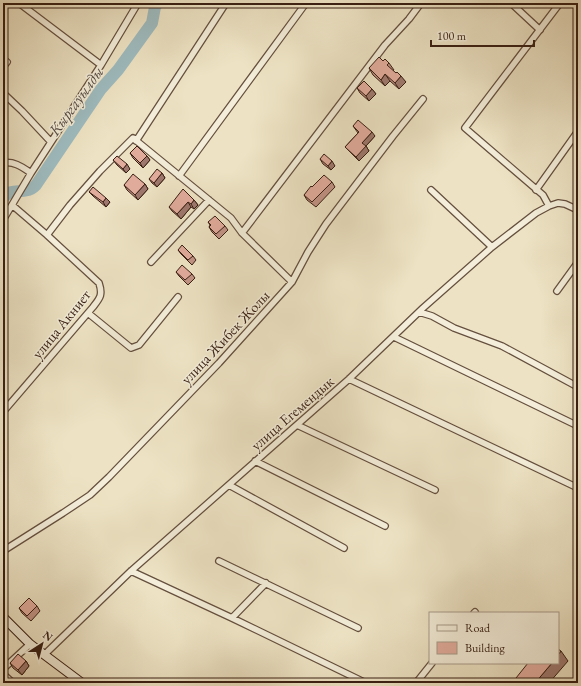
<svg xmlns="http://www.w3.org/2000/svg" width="581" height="686" font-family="'EB Garamond',serif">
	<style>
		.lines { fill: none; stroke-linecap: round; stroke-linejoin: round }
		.river { stroke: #9ebbbf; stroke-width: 12 }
		.minor-casing { stroke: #654f3e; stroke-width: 8 }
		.secondary-casing { stroke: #381e12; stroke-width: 10 }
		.minor { stroke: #f3edd9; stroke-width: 5.5 }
		.secondary { stroke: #f3edd9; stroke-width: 8 }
		.wall { fill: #c29487; stroke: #381e12 }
		.shaded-wall { fill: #9e786e; stroke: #381e12 }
		.building { fill: #e2ac9d; stroke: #381e12 }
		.labels { text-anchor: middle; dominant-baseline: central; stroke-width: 3; stroke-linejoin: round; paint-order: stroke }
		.street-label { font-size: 15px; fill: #381e12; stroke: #f3edd9 }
		.water-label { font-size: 16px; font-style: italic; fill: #574d46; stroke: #f3edd9 }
	</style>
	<rect width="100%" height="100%" fill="#ede3c4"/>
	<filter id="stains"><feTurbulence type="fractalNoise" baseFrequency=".005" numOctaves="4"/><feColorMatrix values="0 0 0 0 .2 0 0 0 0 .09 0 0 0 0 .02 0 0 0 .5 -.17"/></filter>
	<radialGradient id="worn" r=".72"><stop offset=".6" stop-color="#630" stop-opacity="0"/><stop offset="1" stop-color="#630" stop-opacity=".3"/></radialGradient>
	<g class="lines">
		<path class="river" d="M3 198C12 188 17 193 28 190 31 190 34 187 36 185L101 89 118 70 152 23 155 7 158 3"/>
		<g class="minor-casing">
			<path id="minor" d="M19 3 101 65
				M511 3 540 30
				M3 67 7 62
				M3 93 22 111 51 142
				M136 141 226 3
				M3 163C14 161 22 167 31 173
				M179 176 306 3
				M431 190 492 247
				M536 190 578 131
				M549 206 543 195 465 128 560 3
				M3 220 31 173 101 65 138 3
				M242 233 385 45 409 19 421 3
				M47 235 70 205 100 171 133 138 231 218 242 233 292 282
				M151 262 209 200
				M557 291 578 262
				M419 312 432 316 454 328 502 346 578 387
				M88 313 131 348 139 345 178 297
				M394 337 578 426
				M349 379 578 488
				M3 412 93 307C100 298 103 295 99 283L47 235 12 205
				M297 425 435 490
				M255 461 385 526
				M229 485 344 548
				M3 551 63 513 90 495 109 477 219 363 292 282 308 252 326 224 393 136 423 99
				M219 561 358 628
				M131 571 232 618 366 683
				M474 613 475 612
				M232 618 266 583
				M44 655 131 571 349 379 423 308 492 247 536 213 549 206 558 203 565 204 578 210
				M3 669 30 644
				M3 674 13 683
				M416 683 432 663"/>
		</g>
		<g class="secondary-casing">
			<path id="secondary" d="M3 617 30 644 82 683"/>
		</g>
		<use href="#minor" class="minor"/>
		<use href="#secondary" class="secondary"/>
	</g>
	<path class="wall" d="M383 61 389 63 394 70 393 71 406 82 399 89 390 81 385 86 373 75 369 68Z
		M357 88 372 89 376 94 369 101 360 93Z
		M353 126 375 136 366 146 369 151 359 161 345 147 358 133Z
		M130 153 147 156 150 160 143 168 133 158Z
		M320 159 335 166 331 170 323 164Z
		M113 160 130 169 126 173 117 165Z
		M162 173 165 178 157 187 152 183 149 179Z
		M332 182 335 187 316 207 307 200 304 195 312 187Z
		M145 184 148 189 138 200 127 190 124 185Z
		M89 192 110 202 106 207 93 196Z
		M194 200 198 205 194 209 191 207 181 219 172 211 169 207Z
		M208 222 225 226 228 230 219 239 212 232 209 227 210 225Z
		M178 250 193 256 196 260 192 265 181 254Z
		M176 272 192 274 195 278 188 285 179 276Z
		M37 606 40 611 31 621 22 613 19 608Z
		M26 661 29 666 22 675 13 668 10 663Z"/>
	<path class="shaded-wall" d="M385 74 390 81 385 86 381 80Z
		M401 76 406 82 399 89 395 83Z
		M372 89 376 94 369 101 366 96Z
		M372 132 375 136 366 146 369 151 359 161 356 157 362 143Z
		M147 156 150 160 143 168 140 163Z
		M332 161 335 166 331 170 328 166Z
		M127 164 130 169 126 173 123 169Z
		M162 173 165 178 157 187 154 183Z
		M145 184 148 189 138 200 135 195Z
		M106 198 110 202 106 207 103 202Z
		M194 200 198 205 194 209 191 204Z
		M188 202 191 207 181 219 177 214Z
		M561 651 568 661 549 683H535L552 663H558V655Z
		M26 661 29 666 22 675 18 670Z"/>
	<path class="building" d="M379 57 383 61 385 59 389 63 387 65 396 73 397 72 401 76 395 83 385 74 381 80 369 68Z
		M364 81 372 89 366 96 357 88Z
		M358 120 372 132 362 143 366 146 356 157 345 147 359 132 353 126Z
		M137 146 147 156 140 163 130 153Z
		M324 154 332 161 328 166 320 159Z
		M117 156 127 164 123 169 113 160Z
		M157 169 162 173 154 183 149 179Z
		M133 174 145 184 135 195 124 185Z
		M324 175 332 182 312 202 304 195 311 186 312 187Z
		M93 187 106 198 103 202 89 192Z
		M183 189 194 200 191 204 188 202 177 214 169 207 179 194Z
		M215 216 225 226 216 234 209 227 211 225 208 222Z
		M182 245 193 256 188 260 178 250Z
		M182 265 192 274 185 280 176 272Z
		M29 598 37 606 27 616 19 608Z
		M558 649 561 651 558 655Z
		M18 654 26 661 18 670 10 663Z
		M528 663H552L535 683H512Z"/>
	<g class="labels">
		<g class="street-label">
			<text transform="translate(61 324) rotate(-51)">улица Акниет</text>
			<text transform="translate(225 337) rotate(-47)">улица Жибек Жолы</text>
			<text transform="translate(292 413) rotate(-41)">улица Егемендык</text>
		</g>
		<g class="water-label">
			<text transform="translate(76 101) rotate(-54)">Кыргауылды</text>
		</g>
	</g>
	<rect width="581" height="686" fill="none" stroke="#ede3c4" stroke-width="16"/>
	<rect x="4" y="4" width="573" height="678" fill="none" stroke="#381e12" stroke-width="2"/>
	<rect x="8" y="8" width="565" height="670" fill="none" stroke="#381e12"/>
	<rect x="429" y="612" width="130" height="52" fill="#f3edd9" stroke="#a89a89"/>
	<rect x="437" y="625" width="20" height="6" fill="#f3edd9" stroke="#a89a89"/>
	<text x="465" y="632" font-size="12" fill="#381e12">Road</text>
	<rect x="437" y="642" width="20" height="12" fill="#e2ac9d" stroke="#a89a89"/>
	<text x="465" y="652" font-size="12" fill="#381e12">Building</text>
	<g transform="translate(42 644) rotate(36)" stroke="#f3edd9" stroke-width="3" paint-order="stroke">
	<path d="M0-3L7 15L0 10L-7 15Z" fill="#381e12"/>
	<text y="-6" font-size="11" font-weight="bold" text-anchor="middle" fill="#381e12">N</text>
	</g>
	<path d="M431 40v6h103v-6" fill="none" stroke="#381e12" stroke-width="2"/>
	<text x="437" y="40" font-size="12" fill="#381e12" stroke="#f3edd9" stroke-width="3" paint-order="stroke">100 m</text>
	<rect width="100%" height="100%" filter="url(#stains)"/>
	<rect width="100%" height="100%" fill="url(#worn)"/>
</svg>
